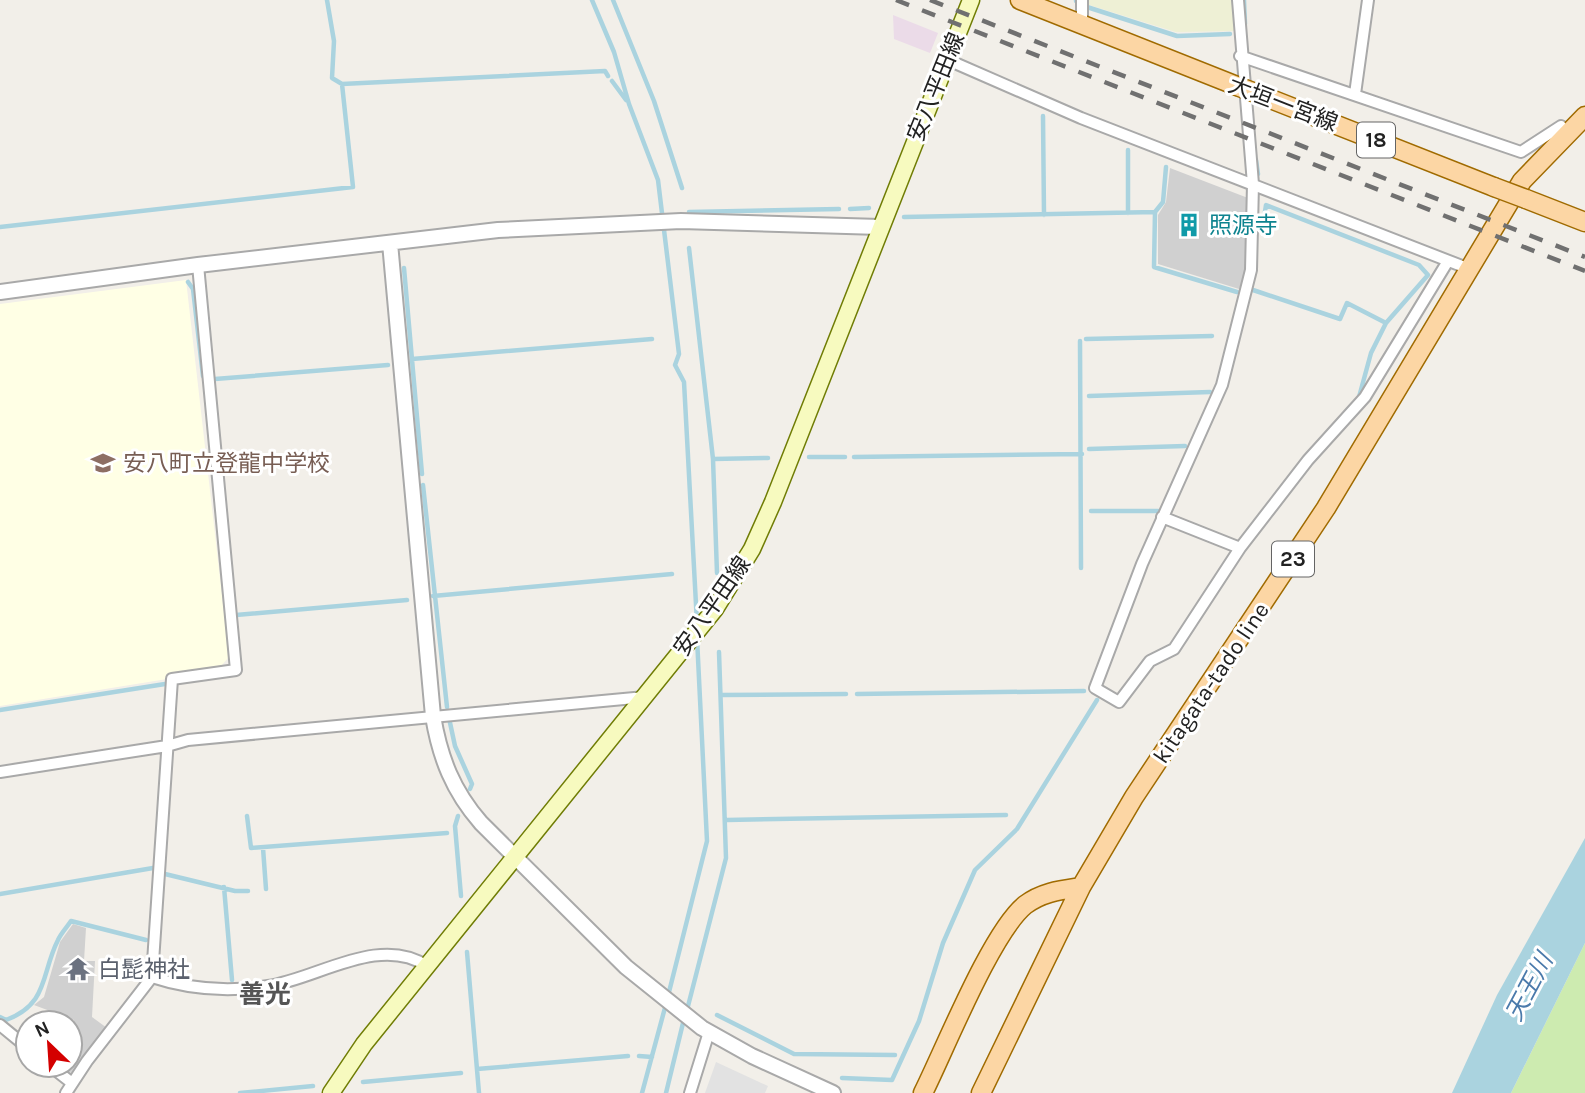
<svg xmlns="http://www.w3.org/2000/svg" width="1585" height="1093" font-family="Karla,'Noto Sans JP',sans-serif">
	<style>
		.industrial { fill: #ebdbe8 }
		.education { fill: #ffffe5 }
		.religious { fill: #d0d0d0 }
		.farmland { fill: #eef0d5 }
		.grass { fill: #cdebb0 }
		.parking { fill: #e2e2e2 }
		.water { fill: #aad3df }
		.lines { fill: none; stroke-linecap: round; stroke-linejoin: round }
		.stream { stroke: #aad3df; stroke-width: 4.5 }
		.minor-casing { stroke: #a9a9a9; stroke-width: 14 }
		.tertiary-casing { stroke: #a9a9a9; stroke-width: 18 }
		.secondary-casing { stroke: #707d05; stroke-width: 19 }
		.primary-casing { stroke: #a06b00; stroke-width: 21 }
		.minor { stroke: #fff; stroke-width: 10 }
		.tertiary { stroke: #fff; stroke-width: 14 }
		.secondary { stroke: #f7fabf; stroke-width: 16 }
		.primary { stroke: #fcd6a4; stroke-width: 18 }
		.rail { stroke: #707070; stroke-width: 4.5; stroke-dasharray: 14 14; stroke-linecap: butt }
		.primary-bridge-casing { stroke: #a06b00; stroke-width: 21; stroke-linecap: butt }
		.primary-bridge { stroke: #fcd6a4; stroke-width: 18 }
		.labels { text-anchor: middle; dominant-baseline: central; stroke-width: 6; stroke-linejoin: round; paint-order: stroke }
		.shield { fill: #fff; stroke: #646464; stroke-width: 2 }
		.shield-label { font-size: 21px; font-weight: bold; fill: #222 }
		.street-label { font-size: 23px; fill: #222; stroke: #fff }
		.culture-label { font-size: 23px; fill: #0d838f; stroke: #fff; text-anchor: start }
		.education-label { font-size: 23px; fill: #785e54; stroke: #fff; text-anchor: start }
		.worship-label { font-size: 23px; fill: #5b616d; stroke: #fff; text-anchor: start }
		.water-label { font-size: 24px; font-style: italic; fill: #4a7aab; stroke: #fff }
		.quarter-label { font-size: 26px; font-weight: bold; fill: #555; stroke: #fff }
	</style>
	<rect width="100%" height="100%" fill="#f2efe9"/>
	<path class="industrial" d="M893 15 938 33 930 53 894 39Z"/>
	<path class="education" d="M186 280 229 657 222 665 170 674 167 679 0 706V304Z"/>
	<path class="religious" d="M1170 168 1248 198 1249 234 1246 271 1239 289 1158 264V215L1166 202Z
		M73 924 86 928 84 961H95L92 1017 107 1028 74 1071 68 1074 63 1070 64 1065H70V1035L74 1020 34 1005 44 997 60 942Z"/>
	<path class="farmland" d="M1086 0H1233L1234 31 1176 32 1086 4Z"/>
	<path class="grass" d="M1585 943V1093H1511Z"/>
	<path class="parking" d="M716 1062 768 1086 765 1093H705Z"/>
	<path class="water" d="M1585 838V943L1511 1093H1452L1497 995Z"/>
	<g class="lines">
		<path class="stream" d="M327 0 334 41 332 78 342 84 605 71 608 76
			M592 0 614 52 629 104 658 180 679 354 675 365 684 382 697 623
			M613 0 654 101 682 188
			M1076 0V1
			M1244 0 1245 24
			M1087 7 1177 36 1230 34
			M612 81 626 100
			M1043 116 1044 215
			M1256 160 1258 174
			M850 209 869 208
			M689 212 839 209
			M1155 212 1163 202 1166 167
			M1128 213V150
			M904 217 1155 212 1154 267 1237 292
			M0 227 353 187 342 84
			M689 248 713 459 717 573
			M404 268 422 474
			M188 282 193 289 203 376
			M1253 290 1340 319 1347 303 1386 323 1428 275 1419 265 1266 205 1263 224
			M1086 339 1212 336
			M1080 341 1081 568
			M412 359 652 339
			M215 379 388 365
			M1089 396 1210 392
			M1359 397 1371 353 1386 323
			M1089 449 1185 446
			M809 457H845
			M854 457 1082 454
			M713 459 768 458
			M423 485 447 707
			M1091 511H1158
			M433 596 672 574
			M236 615 407 600
			M857 694 1084 691
			M721 695 846 694
			M0 710 165 684
			M449 718 455 746 472 784 470 789
			M247 816 251 848 447 833
			M458 816 455 826 461 896
			M727 820 1006 815
			M263 848 266 889
			M165 874 235 891H248
			M224 887 232 980
			M0 894 153 868
			M467 952 479 1093
			M668 996 707 841 697 638
			M687 1010 726 858 719 652
			M717 1015 794 1054 895 1055
			M0 1017 6 1020C49 1004 41 973 58 940 61 933 67 927 71 921L146 940
			M639 1056 652 1057
			M477 1069 628 1056
			M842 1078 892 1080 919 1021 943 943 975 870 1017 829 1097 700
			M363 1082 461 1073
			M240 1093 313 1086
			M642 1093 666 1004
			M666 1093 684 1019"/>
		<g class="minor-casing">
			<path id="minor" d="M1082 0V25
				M1238 0 1253 184 1251 270 1222 385 1142 564 1095 688 1119 702 1150 661 1174 649 1240 548 1308 460 1365 397 1448 261
				M1240 56 1521 152 1561 126
				M948 60 1081 118 1467 268
				M1355 94 1368 0
				M1162 517 1240 548
				M0 772 167 746 188 740 645 697
				M152 977C188 989 229 992 268 986 317 979 379 934 427 966
				M0 1025 28 1048
				M49 1065 72 1083
				M66 1093 87 1061 152 977 172 679 236 670 198 265
				M690 1093 709 1032"/>
		</g>
		<g class="tertiary-casing">
			<path id="tertiary" d="M390 243 433 716C440 758 453 791 481 823L626 967 702 1028 752 1056 833 1093
				M0 292 198 265 498 230 681 221 880 227"/>
		</g>
		<g class="secondary-casing">
			<path id="secondary" d="M331 1093 364 1044 715 609 752 549 773 502 971 0"/>
		</g>
		<g class="primary-casing">
			<path id="primary" d="M1020 0 1237 86
				M1258 94 1494 187
				M1526 199 1585 222
				M923 1093C945 1049 991 933 1025 905 1042 892 1061 890 1081 887
				M981 1093 1081 887 1134 797 1326 508 1522 181 1585 116"/>
		</g>
		<use href="#minor" class="minor"/>
		<use href="#tertiary" class="tertiary"/>
		<use href="#secondary" class="secondary"/>
		<use href="#primary" class="primary"/>
		<path class="rail" d="M896 0 1585 271
			M930 0 1585 257"/>
		<g class="primary-bridge-casing">
			<path id="primary-bridge" d="M1237 86 1258 94
				M1494 187 1526 199"/>
		</g>
		<use href="#primary-bridge" class="primary-bridge"/>
	</g>
	<defs>
		<g id="building-bare" transform="scale(1.89)"><path d="M-4-6H4V6H1V3H-1V6H-4ZM-2.5-4.3h1.7v1.8h-1.7ZM.8-4.3h1.7v1.8H.8ZM-2.5-1h1.7V.8h-1.7ZM.8-1h1.7V.8H.8Z" fill="#0f9aa8" stroke="#fff" stroke-width="2.5" paint-order="stroke"/></g>
		<g id="school-bare" transform="scale(1.89)"><path d="M0-5L7-2L0 1L-7-2ZM-4 1L0 2.5L4 1V4Q0 6-4 4Z" fill="#8d6e63" stroke="#fff" stroke-width="2.5" paint-order="stroke"/></g>
		<g id="temple-bare" transform="scale(1.89)"><path d="M0-6L5-2H3V0L6.5 2.5H4V6H1.5V3h-3V6H-4V2.5H-6.5L-3 0V-2H-5Z" fill="#6b7280" stroke="#fff" stroke-width="2.5" paint-order="stroke"/></g>
	</defs>
	<g fill-rule="evenodd">
		<use href="#building-bare" x="1189" y="225"/>
		<use href="#school-bare" x="103" y="463"/>
		<use href="#temple-bare" x="78" y="969"/>
	</g>
	<g class="labels">
		<g class="shield">
			<rect x="1357" y="122.5" width="38" height="35" rx="5"/>
			<rect x="1272" y="541.5" width="42" height="35" rx="5"/>
		</g>
		<g class="shield-label">
			<text x="1376" y="140">18</text>
			<text x="1293" y="559">23</text>
		</g>
		<g class="street-label">
			<text transform="translate(936 87) rotate(-68)">安八平田線</text>
			<text transform="translate(1283 104) rotate(21)">大垣一宮線</text>
			<text transform="translate(712 606) rotate(-55)">安八平田線</text>
			<text transform="translate(1211 683) rotate(-56)">kitagata-tado line</text>
		</g>
		<g class="culture-label">
			<text x="1209" y="225">照源寺</text>
		</g>
		<g class="education-label">
			<text x="123" y="463">安八町立登龍中学校</text>
		</g>
		<g class="worship-label">
			<text x="98" y="969">白髭神社</text>
		</g>
		<g class="water-label">
			<text transform="translate(1529 987) rotate(-62)">天王川</text>
		</g>
		<g class="quarter-label">
			<text x="265" y="994">善光</text>
		</g>
	</g>
	<g transform="translate(49 1044) rotate(335)"><circle r="33" fill="#ffffff" stroke="#a7a7a7" stroke-width="2"/>
	<path d="M0-5L12 26L0 18L-12 26Z" fill="#d40000"/>
	<text y="-10" font-size="19" font-weight="bold" text-anchor="middle" fill="#222222">N</text>
	</g>
</svg>
